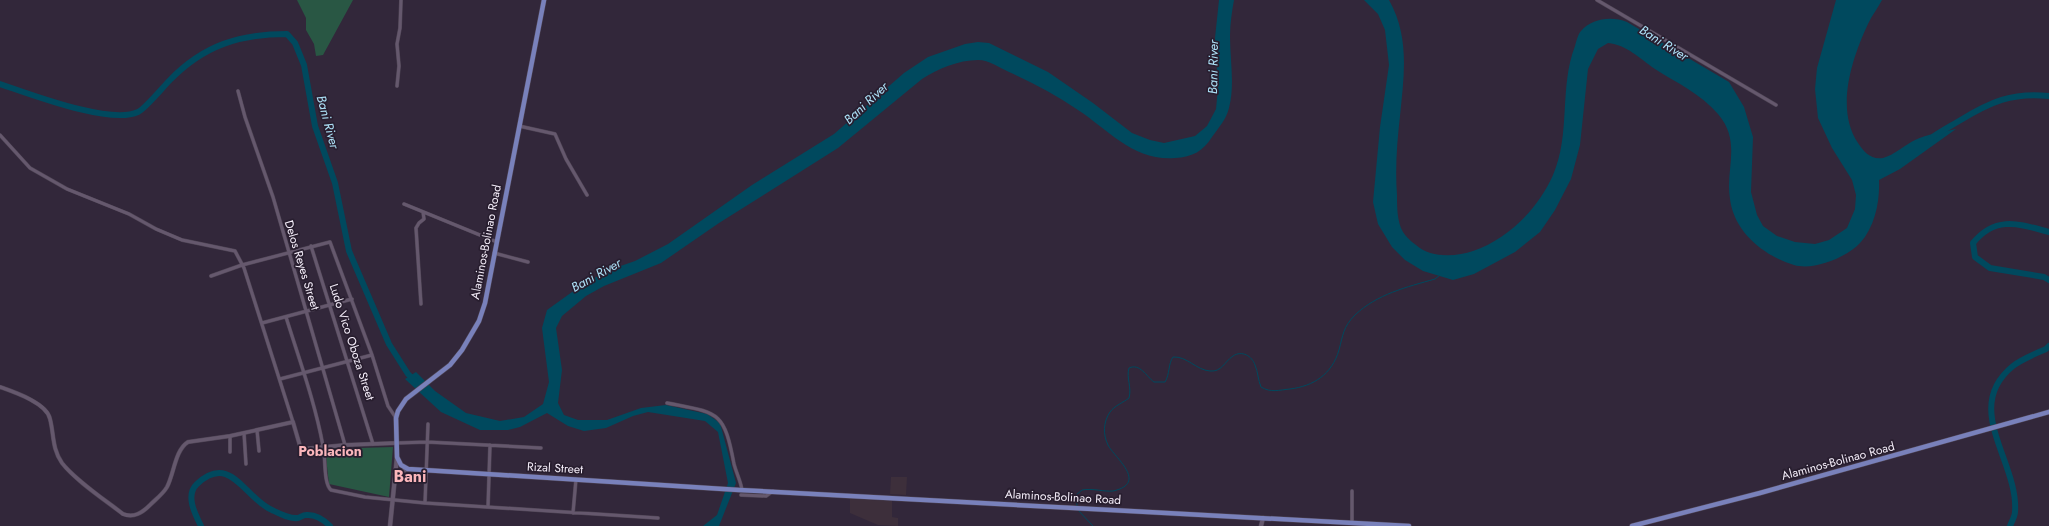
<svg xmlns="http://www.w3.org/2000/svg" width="2049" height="526" font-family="Jost,sans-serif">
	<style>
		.commercial { fill: #3d2f3b }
		.green { fill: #295744 }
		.water { fill: #00495e }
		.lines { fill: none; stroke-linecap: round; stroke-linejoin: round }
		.stream { stroke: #00495e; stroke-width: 1 }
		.river { stroke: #00495e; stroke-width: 6 }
		.minor-casing { stroke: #4f4555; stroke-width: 4 }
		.tertiary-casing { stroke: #4f4555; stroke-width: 4.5 }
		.secondary-casing { stroke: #4f4555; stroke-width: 5 }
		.primary-casing { stroke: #4f4555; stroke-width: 5.5 }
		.minor { stroke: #65586d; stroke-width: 3 }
		.tertiary { stroke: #65586d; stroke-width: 3.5 }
		.secondary { stroke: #65586d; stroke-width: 4 }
		.primary { stroke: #7981bb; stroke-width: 4.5 }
		.labels { text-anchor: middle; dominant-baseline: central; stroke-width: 3.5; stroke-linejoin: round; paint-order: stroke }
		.street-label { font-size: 12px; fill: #f5eefa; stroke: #281e2f }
		.water-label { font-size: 13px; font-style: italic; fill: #ade1f7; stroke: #281e2f }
		.quarter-label { font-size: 14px; font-weight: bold; fill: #fbb6bb; stroke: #281e2f }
		.district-label { font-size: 16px; font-weight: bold; fill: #fbb6bb; stroke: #281e2f }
	</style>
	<rect width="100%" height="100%" fill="#32273a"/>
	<path class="commercial" d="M891 477H907L906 495 890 494Z
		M850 499 892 501V517L898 518V526L878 525 850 513Z"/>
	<path class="green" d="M297 0H353L323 55 316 56 314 44 306 30V18Z
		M393 447 389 497 329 484 325 449Z"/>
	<path class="water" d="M1219 0H1234C1232 11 1230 24 1230 36 1230 60 1235 85 1229 108 1226 120 1219 127 1212 137 1203 151 1193 157 1175 158 1133 161 1110 131 1078 110 1056 95 1033 83 1009 72 1000 68 989 60 978 60 958 60 938 69 922 79L838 148 719 223 661 263 604 286 586 296 562 316 556 328 562 370 558 403 564 415 578 420H607L641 408 666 405 707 414 720 423 736 483 719 526H703L717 515 728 483 718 432 705 421 648 412 633 416 606 428 584 431 568 426 547 413 520 427 508 430H480L441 412 405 379 416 372 435 391 466 413 500 421 524 417 543 404 549 382 542 328 547 310 586 282 612 269 635 261 668 244 752 185 834 134 904 73 928 57 965 44 978 42 989 43 1048 72 1093 103 1132 133 1150 140 1164 143 1195 136 1207 126 1216 109 1218 88 1215 38Z
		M1364 0H1389C1410 37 1404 76 1400 116 1397 143 1395 168 1397 195 1397 206 1397 222 1403 232 1406 237 1412 242 1416 245 1430 258 1456 257 1473 251 1508 239 1538 209 1553 175 1571 134 1559 87 1575 46 1576 42 1578 34 1581 31 1592 18 1612 16 1627 22L1729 82 1744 107 1753 137 1751 192 1757 215 1763 226 1777 236 1795 242 1815 244 1829 240 1847 228 1855 209 1856 195 1852 180 1832 148 1818 118 1815 89 1817 68 1836 0H1882C1878 8 1872 15 1868 24 1852 58 1835 109 1858 143 1864 152 1871 160 1883 158 1894 155 1905 145 1915 140 1927 134 1943 132 1956 129L1900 169 1879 180C1880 201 1875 227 1860 243 1847 257 1814 271 1794 265 1764 256 1734 232 1730 199 1725 169 1742 142 1718 114 1701 94 1677 83 1655 69 1639 58 1627 45 1608 43L1598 49 1588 69 1580 145 1571 179 1555 210 1540 232 1515 252 1474 274 1453 280 1423 271 1405 260 1392 247 1378 224 1373 202 1380 127 1389 65 1385 30 1378 14Z"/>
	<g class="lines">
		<path class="stream" d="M1077 506 1076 495 1082 490C1092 488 1105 492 1113 491 1149 483 1114 457 1108 445 1103 435 1103 422 1110 412 1114 406 1124 402 1129 398 1132 387 1126 378 1129 368 1140 363 1146 376 1154 382H1165C1170 374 1168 364 1173 357 1187 356 1196 370 1210 371 1222 372 1224 362 1233 356 1242 350 1252 356 1255 365 1258 372 1258 380 1261 387 1271 393 1279 390 1290 389 1314 386 1332 374 1339 350 1343 335 1343 327 1355 315 1377 294 1407 287 1435 279L1440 275
			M1077 509 1093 526"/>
		<path class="river" d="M0 84C30 94 110 125 138 112 145 109 163 87 170 80 204 45 240 34 287 34L295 43 304 65 315 126 335 183 349 251 389 344 408 374 415 381
			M1930 139C1939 132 1949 127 1959 121 1990 102 2012 92 2049 96
			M2049 232C2019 224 1996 215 1973 243L1975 257 1990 268 2044 277 2049 280
			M201 526C195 514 185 495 197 484 231 452 245 499 272 510 280 514 289 519 298 518 301 517 303 515 306 515 316 514 324 520 330 526
			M2010 526C2012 521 2015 516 2015 512 2019 462 1961 408 2013 366 2022 359 2035 354 2046 349L2049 346"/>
		<g class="minor-casing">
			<path id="minor" d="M1597 0 1776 105
				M397 86 399 66 397 44 400 28 401 0
				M238 91 245 117 273 197 345 445
				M519 126 555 134 566 159 587 195
				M0 135 30 168 67 189 129 214 156 229 182 240 235 251 244 268 293 422
				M404 204 497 242
				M311 246 373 444
				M494 253 528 262
				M211 276 242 265 330 242 372 355 388 406 396 418
				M421 304 416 228 419 223 424 219 423 212
				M286 317C299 359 315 402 323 446 326 457 323 483 331 490L365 497 425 503 658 518
				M262 323 352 299
				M280 379 372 355
				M667 403C718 413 724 410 734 464 736 472 741 482 742 490
				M257 430 259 451
				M244 433 246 464
				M230 436V452
				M397 443 427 442 541 448
				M1352 491V523
				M741 495 766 496 773 491
				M425 503 428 424
				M488 507 490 445
				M573 513 576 479"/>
		</g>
		<g class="tertiary-casing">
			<path id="tertiary" d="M0 387C14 392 47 403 50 419 54 434 52 449 62 463 75 480 105 500 123 514 134 518 142 513 150 505 156 499 163 494 167 487 174 474 175 450 188 442L230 436 293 422 300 446 303 449 345 445 397 443"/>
		</g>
		<g class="secondary-casing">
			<path id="secondary" d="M395 474 408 469
				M390 526 397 457
				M1261 526 1263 518"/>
		</g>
		<g class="primary-casing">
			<path id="primary" d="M544 0 485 303 479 321 462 350 450 365 406 399 398 411 396 418 397 457 401 465 408 469 739 490 1409 526
				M1632 526 1760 493 2049 412"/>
		</g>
		<use href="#minor" class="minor"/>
		<use href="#tertiary" class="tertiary"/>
		<use href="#secondary" class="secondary"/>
		<use href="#primary" class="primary"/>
	</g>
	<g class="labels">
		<g class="street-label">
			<text transform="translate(486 242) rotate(-79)">Alaminos-Bolinao Road</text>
			<text transform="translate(302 265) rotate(73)">Delos Reyes Street</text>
			<text transform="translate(352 342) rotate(72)">Ludo Vico Oboza Street</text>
			<text transform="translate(1838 461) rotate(-15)">Alaminos-Bolinao Road</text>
			<text transform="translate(555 468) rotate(3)">Rizal Street</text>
			<text transform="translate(1063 497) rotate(3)">Alaminos-Bolinao Road</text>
		</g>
		<g class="water-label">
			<text transform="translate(1664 43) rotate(32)">Bani River</text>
			<text transform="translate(1213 67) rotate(-89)">Bani River</text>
			<text transform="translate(866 103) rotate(-43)">Bani River</text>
			<text transform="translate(328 122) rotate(75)">Bani River</text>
			<text transform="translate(596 275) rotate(-29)">Bani River</text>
		</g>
		<g class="quarter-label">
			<text x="330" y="451">Poblacion</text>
		</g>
		<g class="district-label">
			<text x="410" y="476">Bani</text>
		</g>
	</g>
</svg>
